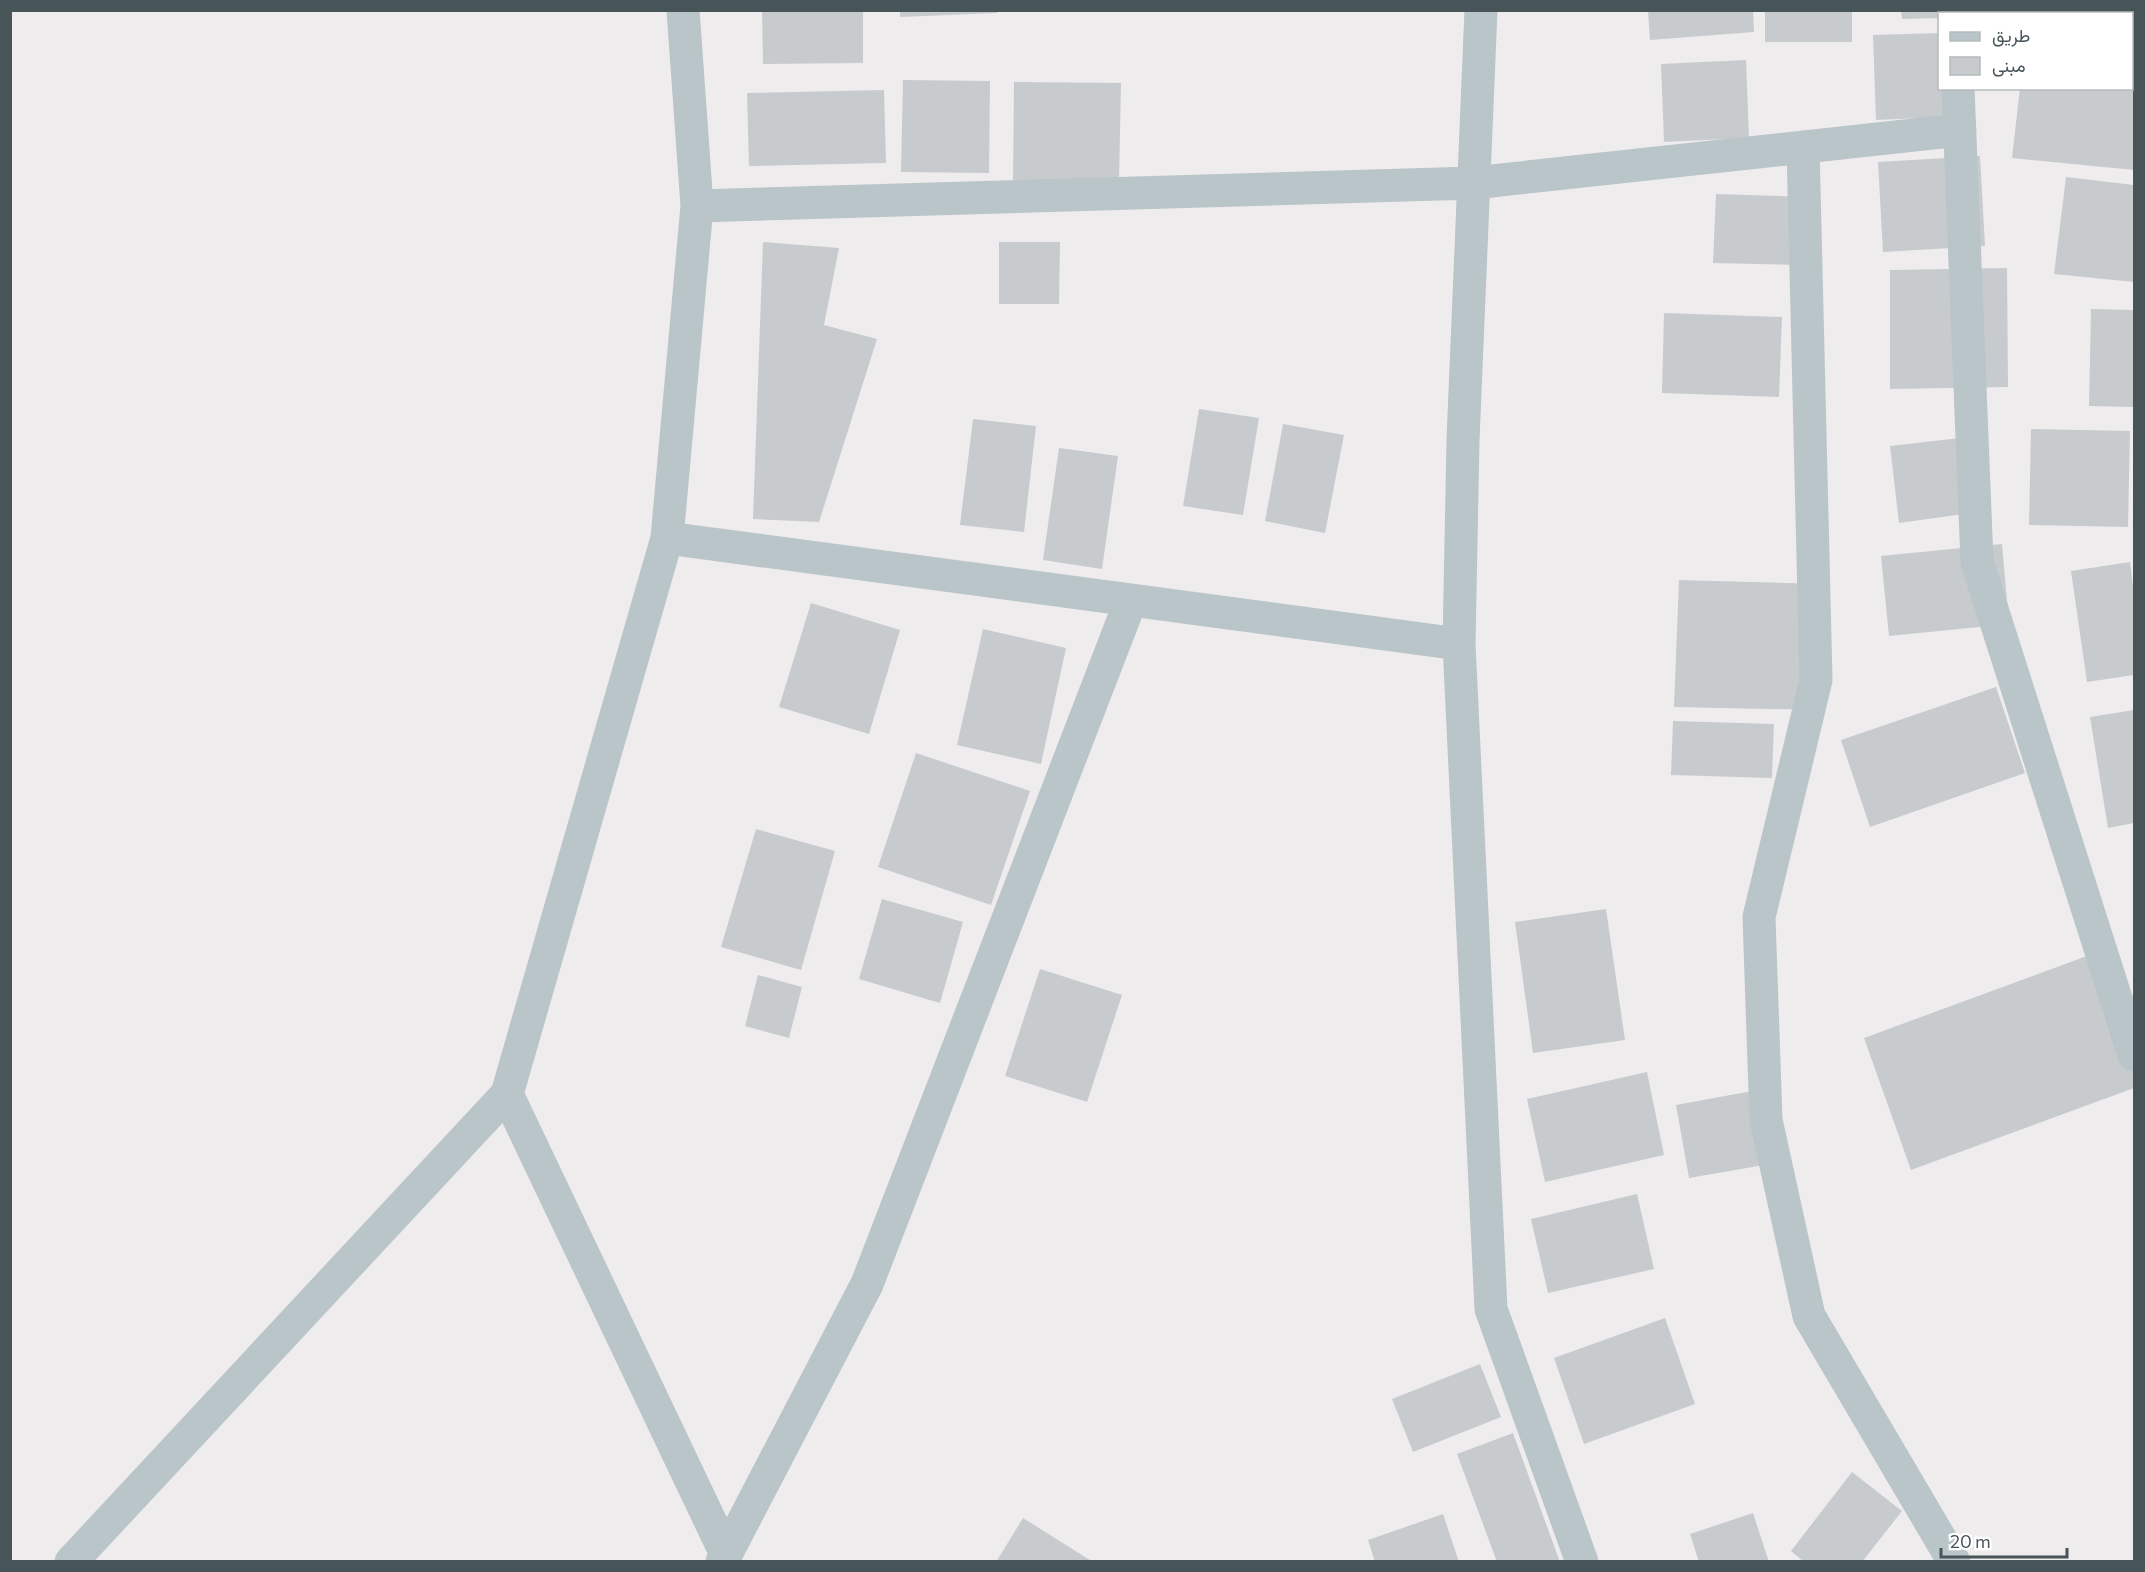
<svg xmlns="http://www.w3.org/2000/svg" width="2145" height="1572" font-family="Commissioner,Vazirmatn,sans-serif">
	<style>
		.building { fill: #c7cbce }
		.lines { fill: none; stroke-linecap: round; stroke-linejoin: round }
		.minor { stroke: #b9c5c8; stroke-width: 33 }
	</style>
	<rect width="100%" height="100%" fill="#efeced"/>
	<path class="building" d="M762 10H863V63L763 64Z
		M900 10H997V13L900 17Z
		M1648 10H1753L1754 32 1650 40Z
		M1765 10H1852V42H1765Z
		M1901 10H1998V14H1940V18L1902 19Z
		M2009 10H2134V70L2132 69V14H2008Z
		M1940 33V88H1970L1971 116 1876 120 1873 35Z
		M1746 60 1749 138 1664 142 1661 64Z
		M903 80 990 81 989 173 901 172Z
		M1014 82 1121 83 1119 181 1013 180Z
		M2020 88 2134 90V170L2012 158Z
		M884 90 886 163 749 166 747 93Z
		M1980 156 1985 246 1883 252 1878 162Z
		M2066 177 2134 185V282L2054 274Z
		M1716 194 1808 197 1806 265 1713 263Z
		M763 242 839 248 824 325 877 339 819 522 753 519Z
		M999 242H1060L1059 304H999Z
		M2007 268 2008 387 1890 389V270Z
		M2091 309 2134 310V407L2089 406Z
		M1664 313 1782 317 1779 397 1662 393Z
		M1199 409 1259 418 1243 515 1183 506Z
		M973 419 1036 426 1024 532 960 525Z
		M1283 424 1344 435 1325 533 1265 521Z
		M2031 429 2130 431 2128 527 2029 525Z
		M1969 437 1978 512 1899 523 1890 446Z
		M1059 448 1118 456 1102 569 1043 560Z
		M2002 544 2009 624 1889 636 1881 556Z
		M2130 562 2134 595V675L2087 682 2071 571Z
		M1679 580 1826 584 1822 710 1674 707Z
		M811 603 900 630 869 734 779 707Z
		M983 629 1066 648 1041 764 957 745Z
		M1996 687 2025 773 1870 827 1841 740Z
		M2134 710V823L2108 828 2090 717Z
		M1673 721 1774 724 1772 778 1671 775Z
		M916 753 1030 791 991 905 878 867Z
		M756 829 835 851 801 970 721 947Z
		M882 899 963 922 940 1003 859 979Z
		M1606 909 1625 1040 1533 1053 1515 922Z
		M2095 953 2134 1063V1088L1911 1170 1864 1038Z
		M1040 969 1122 995 1087 1102 1005 1076Z
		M758 975 802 987 789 1038 745 1026Z
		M1647 1072 1664 1155 1545 1182 1527 1099Z
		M1774 1087 1787 1161 1689 1178 1676 1105Z
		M1637 1194 1654 1269 1548 1293 1531 1219Z
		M1665 1318 1695 1404 1584 1444 1554 1358Z
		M1480 1364 1501 1417 1413 1452 1392 1399Z
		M1513 1433 1560 1562H1497L1457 1454Z
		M1852 1472 1902 1511 1862 1562H1804L1791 1551Z
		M1753 1513 1769 1562H1699L1690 1534Z
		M1443 1514 1459 1562H1375L1368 1540Z
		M1023 1518 1093 1562H996Z"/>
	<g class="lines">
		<path class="minor" d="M683 10 697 206 667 538 1459 644
			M1481 10 1463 440 1459 644 1491 1309 1582 1562
			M1955 10V14
			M1958 88 1977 562 2134 1055
			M1803 147 1816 680 1759 917 1766 1120 1809 1316 1954 1562
			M697 206 1473 183 1960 130
			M667 538 507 1094 725 1552
			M71 1562 507 1094
			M722 1562 867 1284 1131 600"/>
	</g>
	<rect width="2145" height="1572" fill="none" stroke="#475558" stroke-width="24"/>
	<rect x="1938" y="12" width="195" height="78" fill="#ffffff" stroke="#b5bbbc" stroke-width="1.5"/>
	<rect x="1950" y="32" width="30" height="9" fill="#b9c5c8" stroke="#b5bbbc" stroke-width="1.5"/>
	<text x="1992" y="42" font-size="18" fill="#475558">طريق</text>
	<rect x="1950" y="57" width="30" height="18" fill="#c7cbce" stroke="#b5bbbc" stroke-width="1.5"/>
	<text x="1992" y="72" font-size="18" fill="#475558">مبنى</text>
	<path d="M1941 1548v9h126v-9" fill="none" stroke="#475558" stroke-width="3"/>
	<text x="1950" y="1548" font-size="18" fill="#475558" stroke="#ffffff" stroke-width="4.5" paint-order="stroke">20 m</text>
</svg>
